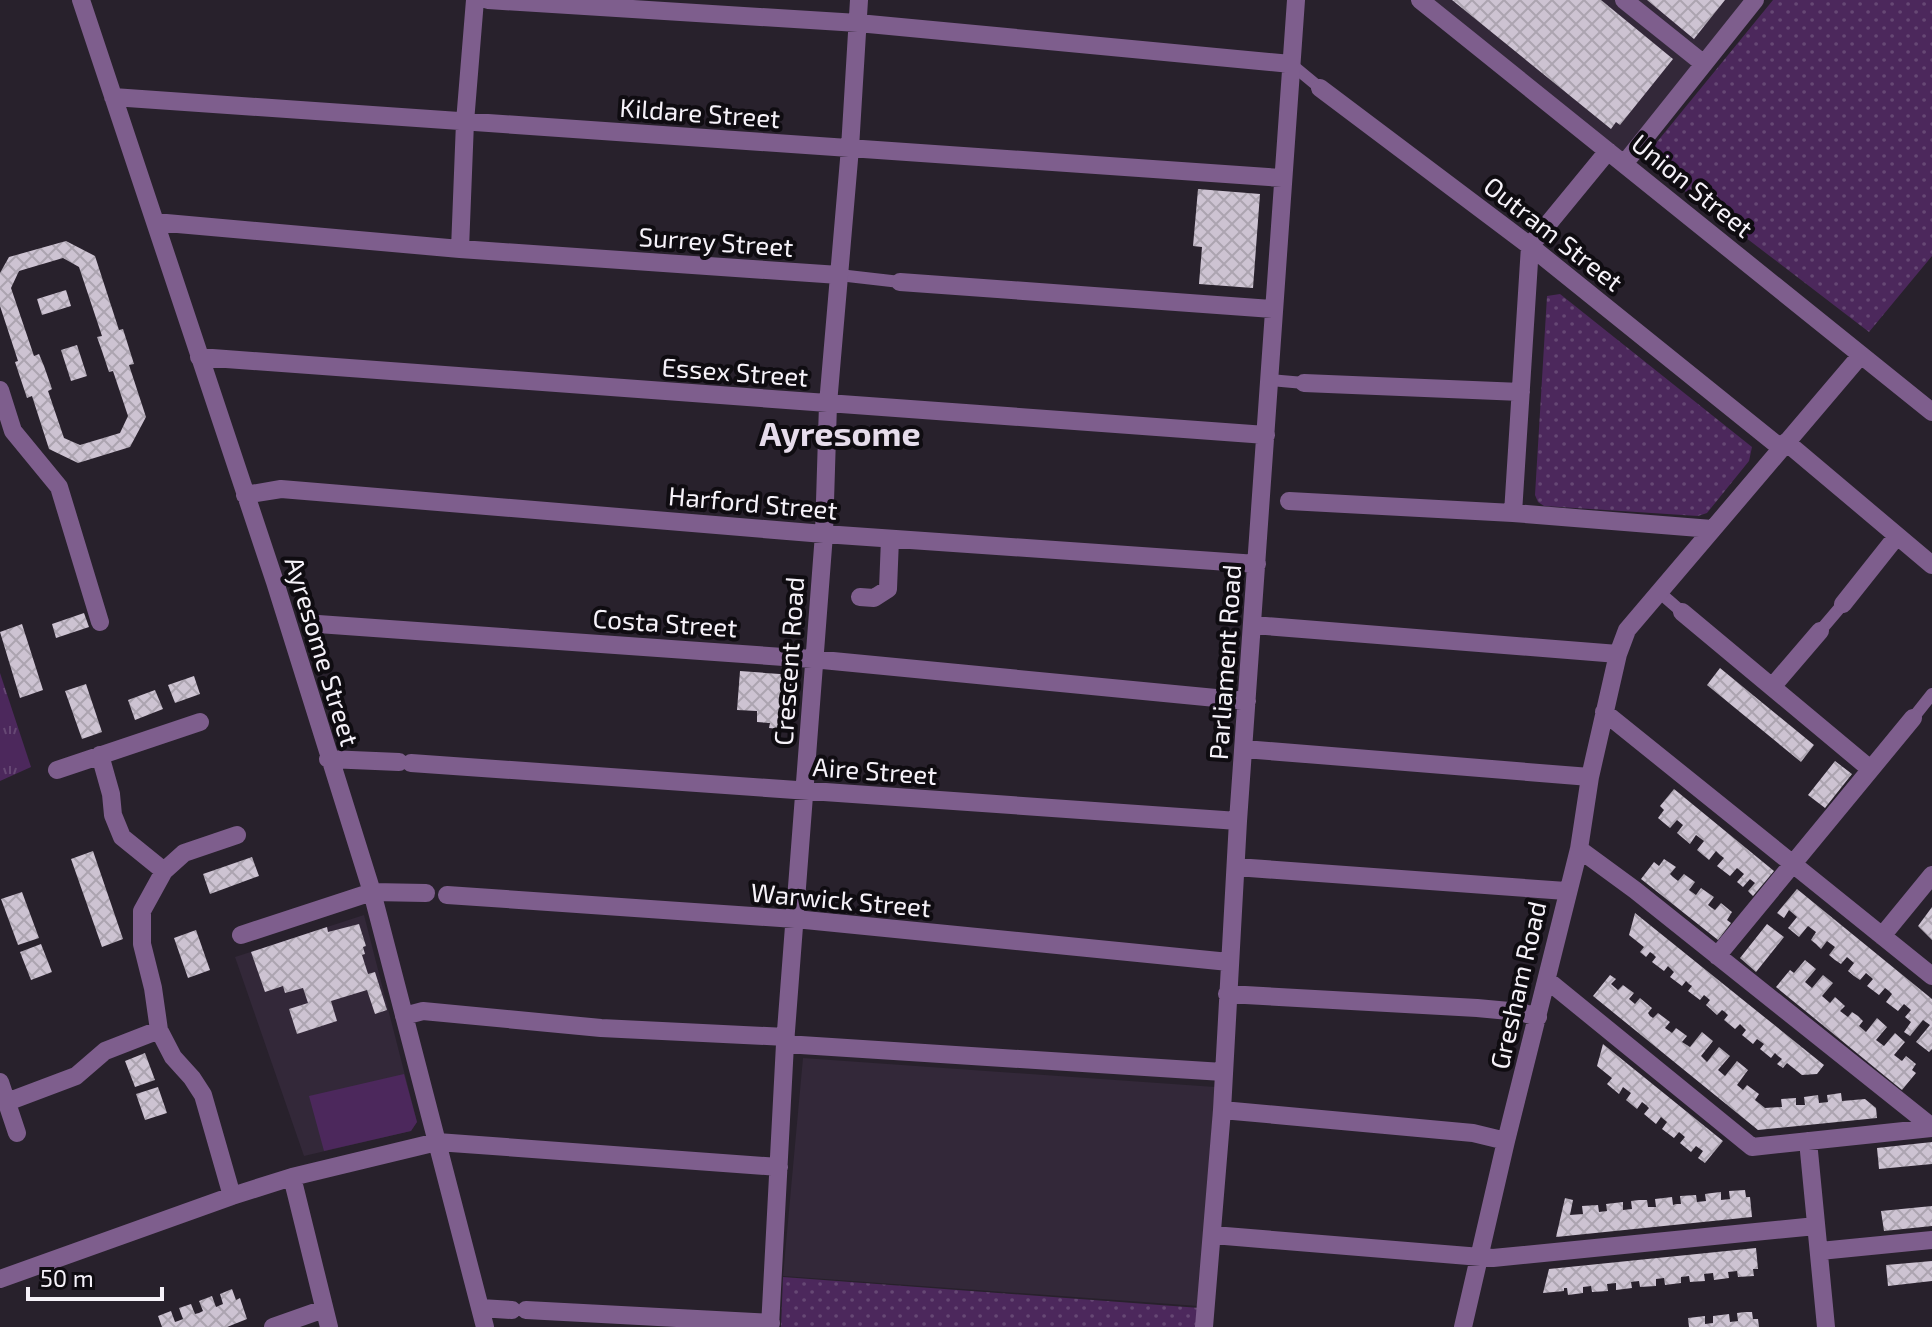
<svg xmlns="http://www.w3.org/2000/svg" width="1932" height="1327" font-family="'Exo 2',sans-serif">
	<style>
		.built { fill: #332839 }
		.grass { fill: url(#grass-tufts) }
		.park { fill: url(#park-dots) }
		.pitch { fill: #4c285c }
		.building { fill: url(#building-cross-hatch); fill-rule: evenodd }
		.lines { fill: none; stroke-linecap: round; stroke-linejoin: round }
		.pedestrian { stroke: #7e5e8d; stroke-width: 12 }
		.minor { stroke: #7e5e8d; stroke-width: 18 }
		.labels { text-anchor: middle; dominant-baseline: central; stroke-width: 8; stroke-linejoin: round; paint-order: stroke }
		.street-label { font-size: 26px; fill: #f6f2f9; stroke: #0f0c11 }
		.district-label { font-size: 34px; font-weight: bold; fill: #e6dceb; stroke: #0f0c11 }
	</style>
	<defs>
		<pattern id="grass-tufts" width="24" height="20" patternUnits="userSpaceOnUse" patternTransform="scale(2)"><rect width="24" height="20" fill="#4c285c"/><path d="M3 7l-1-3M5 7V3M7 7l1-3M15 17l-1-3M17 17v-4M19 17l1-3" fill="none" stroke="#664874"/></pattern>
		<pattern id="park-dots" width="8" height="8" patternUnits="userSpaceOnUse" patternTransform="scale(2)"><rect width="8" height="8" fill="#4c285c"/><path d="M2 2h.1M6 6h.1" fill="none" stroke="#664874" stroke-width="1.8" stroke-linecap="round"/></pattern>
		<pattern id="building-cross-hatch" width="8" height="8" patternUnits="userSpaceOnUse" patternTransform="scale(2)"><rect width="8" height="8" fill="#cdc3d2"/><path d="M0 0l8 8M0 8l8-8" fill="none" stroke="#aca4b0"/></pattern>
	</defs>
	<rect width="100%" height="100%" fill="#28212c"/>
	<path class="built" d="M1420 0H1756L1624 164Z
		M364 915 417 1122 411 1131 304 1156 235 957Z
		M803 1058 1215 1087 1198 1306 783 1276Z"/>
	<path class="grass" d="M0 673 31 767 0 781Z"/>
	<path class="park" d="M1773 0H1932V256L1869 332 1643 159Z
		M1560 294 1752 447 1749 461 1707 513 1698 516 1544 506 1538 502 1535 495 1547 296Z
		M783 1277 1200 1308 1198 1327H781Z"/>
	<path class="pitch" d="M404 1074 417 1122 411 1131 324 1151 309 1096Z"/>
	<path class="building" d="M1452 0H1601L1673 59 1620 125 1616 122 1611 129Z
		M1647 0H1725L1694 39Z
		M1198 189 1260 194 1253 288 1199 284 1202 247 1193 246Z
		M66 241 95 256 119 330 123 329 134 364 129 365 146 417 130 447 78 463 49 449 32 396 27 398 15 362 18 361 0 306V273L9 257ZM63 258 79 267 102 336 97 337 102 351 109 372 113 371 128 416 120 433 80 445 64 438 48 391 52 389 44 366 39 354 34 356 11 288 19 271Z
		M66 290 71 306 42 315 37 299Z
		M77 345 87 376 71 381 61 350Z
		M84 613 89 627 56 638 52 624Z
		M22 624 43 690 20 698 0 632Z
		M1720 668 1814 745 1801 762 1707 685Z
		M740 671 794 675 790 730 769 728 770 723 757 722V711L737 710Z
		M194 676 200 694 175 703 168 685Z
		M86 684 102 732 82 739 65 691Z
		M155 690 163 709 135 720 128 700Z
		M1835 761 1852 774 1825 808 1808 795Z
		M1674 789 1774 871 1753 896 1748 891 1755 883 1750 879 1743 887 1737 882 1744 874 1737 868 1730 876 1717 866 1724 858 1720 855 1716 851 1709 860 1697 850 1704 841 1696 835 1690 844 1677 833 1683 825 1677 820 1670 828 1658 818 1664 810 1660 806Z
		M93 851 123 939 102 947 71 859Z
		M252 857 259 876 210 894 203 874Z
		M1664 859 1676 867 1670 874 1673 877 1678 881 1684 874 1695 882 1689 890 1696 895 1701 888 1714 897 1708 905 1712 908 1715 910 1721 903 1732 912 1727 920 1731 923 1718 940 1641 879 1654 862 1659 866Z
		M1797 889 1932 999V1049L1929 1052 1916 1042 1930 1025 1923 1020 1910 1036 1904 1032 1911 1022 1905 1017 1911 1010 1904 1004 1898 1011 1886 1002 1892 994 1889 991 1885 988 1879 995 1867 986 1873 979 1866 973 1860 980 1854 976 1848 971 1854 963 1847 957 1841 964 1835 960 1829 955 1835 947 1827 941 1821 949 1816 944 1811 940 1816 932 1808 926 1799 937 1788 928 1797 917 1789 910 1784 918 1777 913Z
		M22 892 39 938 18 945 1 899Z
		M1932 907V940L1918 926Z
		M1635 913 1824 1065 1817 1074 1802 1075 1787 1063 1783 1068 1777 1064 1782 1059 1778 1056 1775 1053 1771 1058 1760 1049 1764 1044 1757 1039 1753 1044 1742 1035 1746 1030 1740 1024 1735 1029 1724 1020 1728 1015 1725 1012 1722 1010 1717 1015 1706 1005 1710 1000 1704 995 1700 1000 1688 991 1692 986 1689 984 1686 981 1682 986 1670 977 1674 972 1668 966 1664 971 1652 962 1656 957 1653 954 1650 952 1646 957 1640 952 1644 947 1629 935Z
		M359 924 366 946 363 947 365 954 362 955 368 974 375 972 387 1010 375 1014 367 990 331 1001 337 1021 297 1034 289 1009 308 1003 303 988 285 993 283 986 265 992 251 952 327 927 328 932Z
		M1767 924 1784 937 1756 972 1740 958Z
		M196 930 210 970 188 978 174 938Z
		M41 944 52 972 31 980 20 952Z
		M1805 960 1816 969 1805 982 1812 988 1823 975 1833 983 1822 996 1830 1003 1835 997 1845 1006 1840 1011 1848 1017 1852 1012 1858 1016 1863 1021 1859 1026 1866 1032 1877 1018 1887 1027 1876 1040 1884 1046 1895 1033 1905 1042 1894 1055 1902 1061 1906 1056 1916 1064 1912 1070 1916 1073 1902 1090 1776 987 1790 970 1794 973Z
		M1610 975 1616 979 1611 984 1618 990 1623 985 1634 993 1629 999 1635 1004 1640 998 1652 1008 1648 1013 1650 1016 1653 1018 1658 1013 1670 1022 1665 1028 1672 1033 1676 1028 1687 1036 1682 1042 1690 1047 1702 1032 1713 1041 1701 1056 1707 1062 1719 1047 1730 1056 1718 1070 1725 1076 1737 1061 1748 1070 1737 1085 1743 1090 1747 1085 1759 1094 1755 1100 1765 1108 1782 1107 1781 1099 1796 1098V1105H1805L1804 1097 1818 1095 1819 1103 1828 1102 1827 1095 1841 1093 1842 1101 1865 1099 1876 1108 1877 1118 1758 1130 1593 996Z
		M1603 1044 1723 1141 1705 1163 1698 1158 1703 1151 1696 1146 1691 1152 1680 1143 1685 1137 1679 1132 1674 1138 1662 1129 1667 1122 1661 1117 1656 1124 1644 1114 1649 1108 1646 1105 1642 1102 1637 1109 1626 1100 1631 1093 1623 1087 1619 1094 1607 1084 1612 1078 1597 1066Z
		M145 1053 155 1080 135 1087 125 1061Z
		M158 1087 167 1113 145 1120 136 1094Z
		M1932 1142V1164L1879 1169 1877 1148Z
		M1745 1190 1746 1197H1750L1752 1217 1556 1237 1565 1198 1573 1200 1570 1215 1583 1214 1582 1206 1598 1205 1599 1212 1607 1211 1606 1204 1623 1202V1210L1632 1209 1631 1201 1639 1200H1647L1648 1207H1656L1655 1199 1672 1197 1673 1205 1676 1204H1681L1680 1196 1696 1195 1697 1202 1706 1201 1705 1194 1712 1193 1721 1192V1200L1730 1199 1729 1191Z
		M1932 1206V1226L1884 1231 1881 1211Z
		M1756 1248 1758 1269H1753L1754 1276 1738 1277 1737 1271 1728 1272 1729 1278 1714 1280 1713 1273 1704 1274 1705 1281 1690 1282 1689 1276 1681 1277V1283L1665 1285 1664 1278 1656 1279V1286L1640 1287 1639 1281 1631 1282 1632 1288 1616 1290V1283L1607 1284 1608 1291 1592 1292 1591 1286 1583 1287V1293L1568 1295 1567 1288H1564V1291L1543 1293 1549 1269Z
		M1932 1261V1281L1888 1286 1886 1265Z
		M232 1289 236 1300 240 1298 247 1319 227 1327H162L158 1316 171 1311 175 1322 178 1321 183 1319 179 1308 191 1304 195 1314 199 1313 203 1311 199 1301 212 1296 216 1307 223 1304 220 1294Z
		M1745 1312H1752L1753 1319H1758L1759 1327H1689L1688 1318 1705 1316V1324L1713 1323V1316L1729 1314 1730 1322 1738 1321 1737 1313Z"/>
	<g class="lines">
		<path class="pedestrian" d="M1291 64 1320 88
			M839 275 900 282
			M1269 380 1304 383
			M1659 592 1682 612
			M1820 631 1843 604
			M1913 718 1932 694"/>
		<path class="minor" d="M81 0 275 582 372 892 485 1327
			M488 0 858 23 1291 64
			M1420 0 1932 412
			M1624 0 1704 64
			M1320 88 1530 246 1781 448
			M113 97 1282 178
			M1624 164 1755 0
			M155 222 460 249 839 275
			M460 249 465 122 475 0
			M900 282 1273 309
			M199 357 1266 435
			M1304 383 1521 392
			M0 390 13 431 59 487 100 622
			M1786 442 1932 565
			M245 495 281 489 824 534 1257 564
			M1289 501 1513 513 1712 529
			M1513 513 1530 246 1608 151
			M860 597 874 598 888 589 890 539
			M1843 604 1897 536
			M1682 612 1869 768
			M318 624 812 659 1247 701
			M1253 625 1618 654
			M1772 687 1820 631
			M1604 712 1932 976
			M1244 749 1590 777
			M100 755 111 794 113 815 122 837 164 871 142 911V944L153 988 159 1030 173 1057 192 1078 203 1095 232 1196
			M328 759 399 762
			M411 763 1238 821
			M57 770 200 722
			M1579 849 1635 890 1932 1127
			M1236 867 1566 891
			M164 871 184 853 237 835
			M447 895 795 919 1229 962
			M241 935 372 892 426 893
			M1882 936 1932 875
			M1717 956 1913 718
			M1547 980 1752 1147 1932 1128
			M1227 994 1477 1008 1520 1012 1538 1017
			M404 1016 423 1011 601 1028 786 1037
			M785 1044 1223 1072
			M0 1082 17 1133
			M7 1102 76 1076 105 1051 159 1030
			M1222 1110 1473 1133 1506 1141
			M1808 1141 1826 1327
			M292 1177 329 1327
			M1213 1235 1493 1258 1816 1226
			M1820 1251 1932 1240
			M0 1279 232 1196 292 1177 437 1142 779 1167
			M480 1308 512 1310
			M526 1310 771 1323
			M273 1327 324 1309
			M770 1327 785 1044 824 534 828 404 850 148 859 0
			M1204 1327 1222 1110 1238 821 1296 0
			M1463 1327 1506 1141 1579 849 1590 777 1618 654 1627 630 1861 355"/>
	</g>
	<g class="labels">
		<g class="street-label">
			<text transform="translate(700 112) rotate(4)">Kildare Street</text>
			<text transform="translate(1693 185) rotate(39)">Union Street</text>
			<text transform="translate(1554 233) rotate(38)">Outram Street</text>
			<text transform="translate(716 241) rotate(4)">Surrey Street</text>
			<text transform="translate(735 371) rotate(4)">Essex Street</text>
			<text transform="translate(753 502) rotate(5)">Harford Street</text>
			<text transform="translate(665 622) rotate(4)">Costa Street</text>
			<text transform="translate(323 651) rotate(73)">Ayresome Street</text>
			<text transform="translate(788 661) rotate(-86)">Crescent Road</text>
			<text transform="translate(1224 662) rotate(-86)">Parliament Road</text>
			<text transform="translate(875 770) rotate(4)">Aire Street</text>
			<text transform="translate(841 899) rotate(5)">Warwick Street</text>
			<text transform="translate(1517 985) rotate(-77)">Gresham Road</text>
		</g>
		<g class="district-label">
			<text x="840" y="432">Ayresome</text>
		</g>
	</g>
	<path d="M28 1287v12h134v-12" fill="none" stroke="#f6f2f9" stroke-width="4"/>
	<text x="40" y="1287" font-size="24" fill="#f6f2f9" stroke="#0f0c11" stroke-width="6" paint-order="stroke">50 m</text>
</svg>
